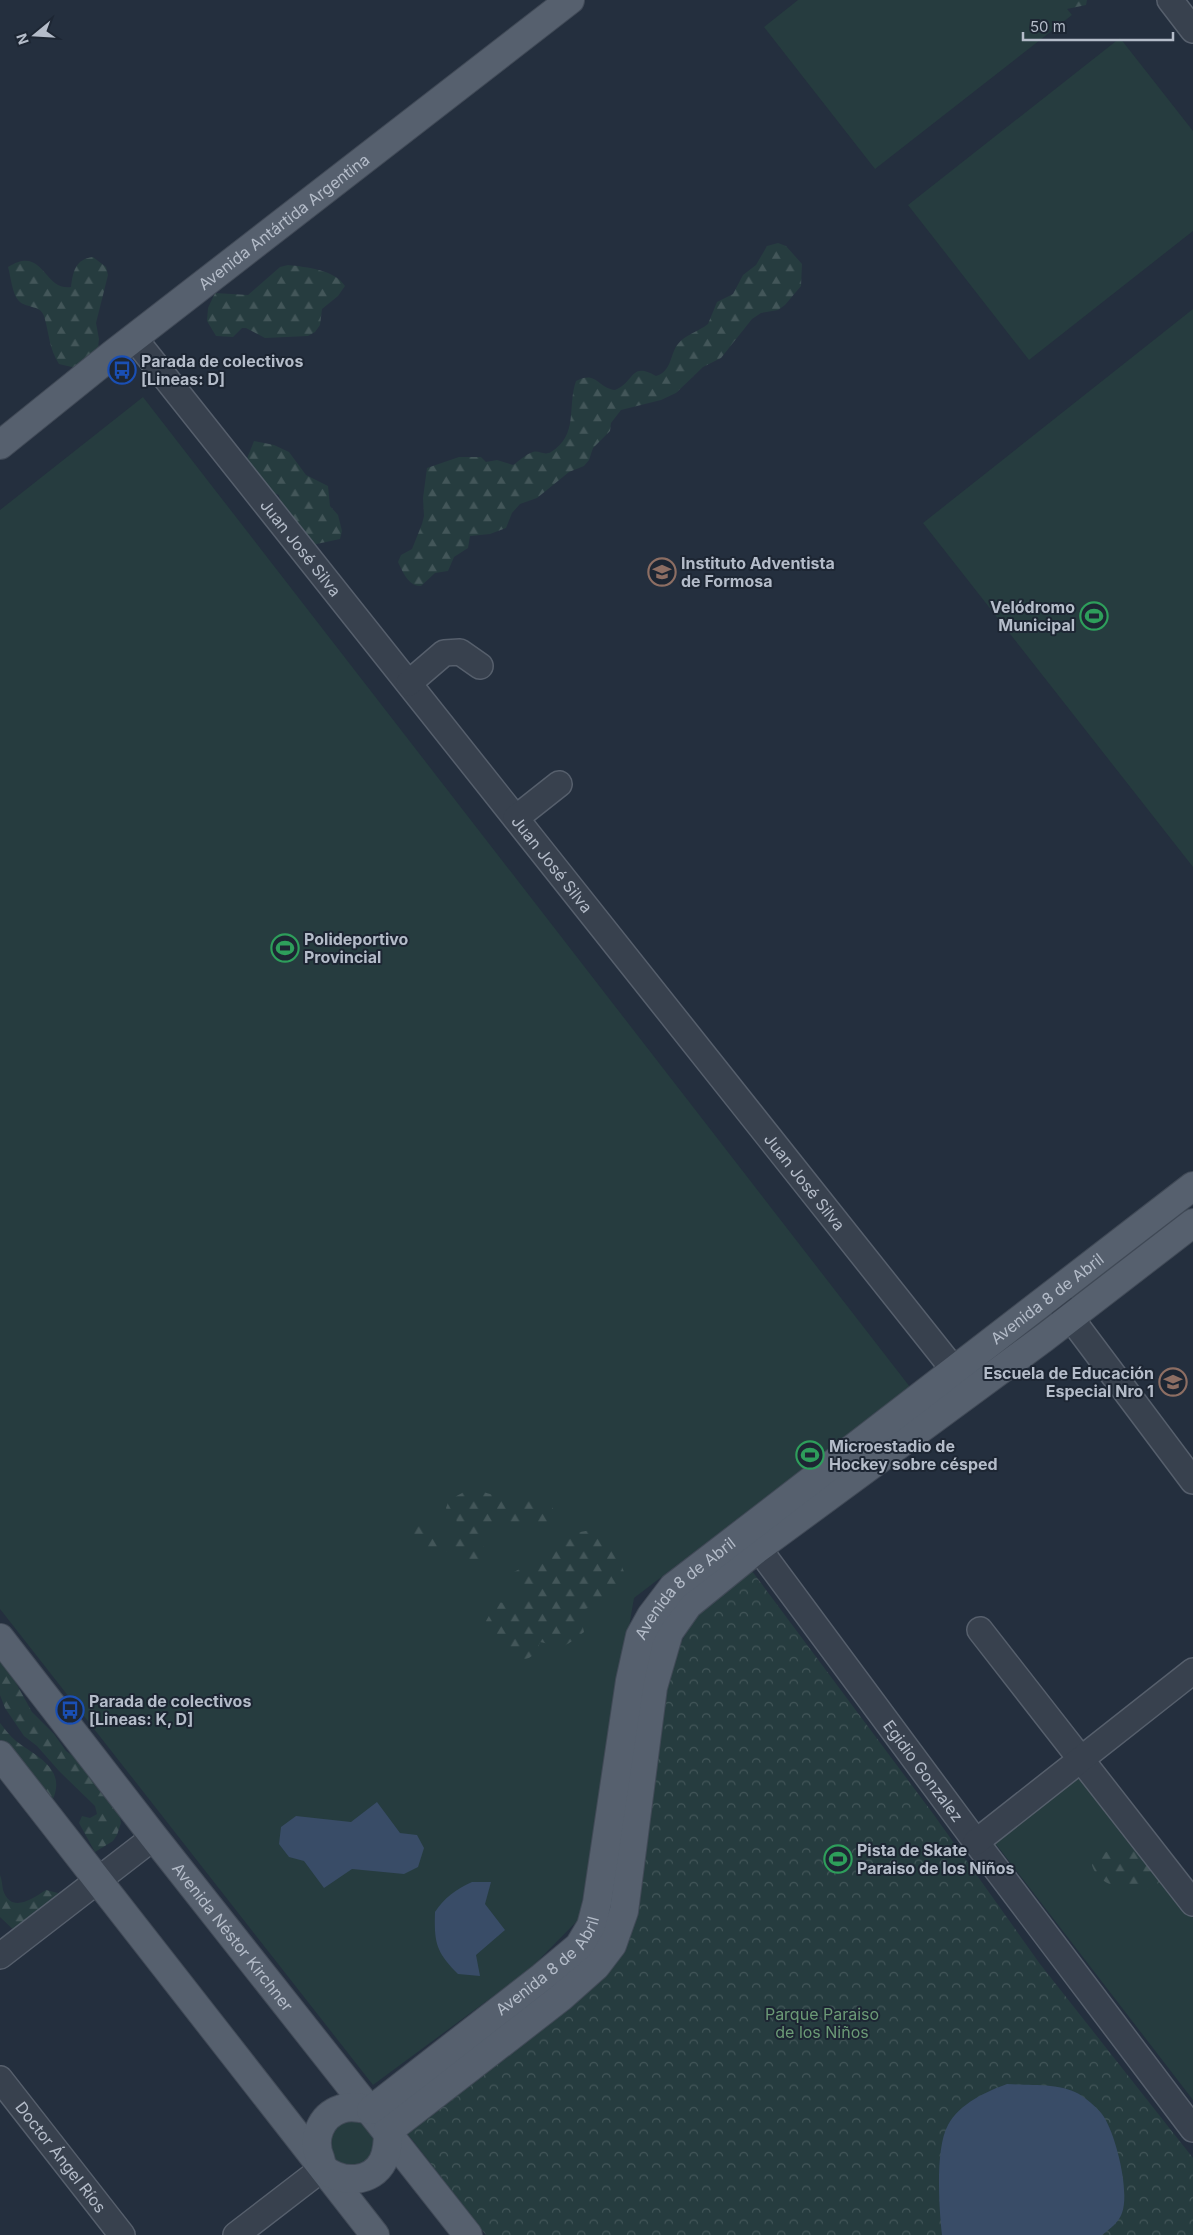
<svg xmlns="http://www.w3.org/2000/svg" width="1193" height="2235" font-family="Inter,sans-serif">
	<style>
		.grass { fill: #263c3f }
		.forest { fill: url(#forest-firs) }
		.park { fill: url(#park-crowns) }
		.water { fill: #394c67 }
		.lines { fill: none; stroke-linecap: round; stroke-linejoin: round }
		.minor-casing { stroke: #565f6c; stroke-width: 28 }
		.major-casing { stroke: #414a57; stroke-width: 30 }
		.minor { stroke: #38414e; stroke-width: 25 }
		.major { stroke: #56606e; stroke-width: 28 }
		.labels { text-anchor: middle; dominant-baseline: central; stroke-width: 4; stroke-linejoin: round; paint-order: stroke }
		.street-label { font-size: 16px; fill: #b4bcc9; stroke: #1d2633 }
		.poi-label { font-size: 16px; font-weight: bold; fill: #b4bcc9; stroke: #1d2633; text-anchor: start }
		.park-label { font-size: 16px; fill: #6b9a76; stroke: #1d2633 }
	</style>
	<defs>
		<pattern id="forest-firs" width="22" height="20" patternUnits="userSpaceOnUse" patternTransform="scale(1.25)"><rect width="22" height="20" fill="#263c3f"/><path d="M5 1l3.5 6h-7zM16 11l3.5 6h-7z" fill="#435659"/></pattern>
		<pattern id="park-crowns" width="20" height="18" patternUnits="userSpaceOnUse" patternTransform="scale(1.25)"><rect width="20" height="18" fill="#263c3f"/><path d="M2 6a3 3 0 1 1 6 0M12 15a3 3 0 1 1 6 0" fill="none" stroke="#435659"/></pattern>
	</defs>
	<rect width="100%" height="100%" fill="#242f3e"/>
	<path class="grass" d="M798 0H1060L1072 15 875 169 764 27Z
		M1120 38 1193 131V231L1029 360 908 205Z
		M1193 309V867L923 523Z
		M143 397 910 1387 634 1598 579 1919 530 1969 373 2085 0 1609V510Z
		M1082 1773 1193 1918V2100L995 1843Z
		M358 2118 380 2133 368 2168 337 2169 325 2133 332 2125Z"/>
	<path class="forest" d="M1053 0H1087L1086 5 1062 10Z
		M778 243 786 246 802 264 801 286 785 305 778 310 761 313 752 319 721 358 703 367 676 393 661 400 621 410 611 423 610 431 593 448 589 460 584 466 569 472 537 498 520 504 512 513 506 528 490 534 470 536 468 548 454 557 448 571 435 573 421 586C408 586 403 572 398 562L401 555 412 549 422 524 424 516 423 498 427 468 459 457H481L486 462 497 460 513 465C519 461 526 454 533 452 539 450 544 456 551 452 579 435 567 406 576 381 596 370 598 388 615 390 635 382 630 361 656 376 672 372 670 353 678 344 686 334 698 332 708 324L717 302 733 294 743 275 756 265 767 246Z
		M93 257 106 267 108 275 96 323 99 339 97 356 76 368 59 364C49 349 49 332 44 316 40 304 25 309 18 300 12 293 11 277 8 267 44 244 43 291 71 287 73 272 75 259 93 257Z
		M288 265C307 267 335 270 345 286L338 296 322 309 320 325 315 332 308 336 265 338 246 328H242L233 337 216 336 207 321 208 308 215 293 248 295 280 267Z
		M254 441 274 445 289 452 306 475 328 486 330 506 338 515 342 531 340 539 312 545 284 517 279 495 267 490 246 461Z
		M480 1491C490 1494 500 1497 511 1497 533 1497 551 1492 557 1520L552 1527 545 1529C530 1521 530 1528 518 1527 497 1524 491 1518 480 1541L485 1549 487 1557 479 1561 471 1560 457 1552 434 1550 418 1545 407 1531 408 1522C423 1522 432 1529 445 1536L453 1534 458 1527 456 1519 448 1515 446 1508 449 1500 464 1492Z
		M591 1530 613 1542 624 1572C618 1584 607 1592 600 1604L585 1609 580 1615 584 1632C577 1637 565 1649 556 1647 550 1646 547 1643 540 1642 537 1652 530 1663 517 1658 513 1656 515 1655 511 1652 505 1649 499 1650 494 1644 489 1637 488 1628 486 1621L497 1602 521 1605 528 1600 529 1591 517 1580 514 1572 544 1556 552 1540 559 1536Z
		M0 1662 5 1663 32 1712 54 1734 66 1751 86 1765 119 1811 121 1823 117 1835 113 1841 95 1852 79 1823 82 1816 90 1818 97 1814 95 1806 59 1771 37 1746 24 1736 5 1708 0 1695Z
		M0 1723C5 1729 10 1736 16 1741 35 1756 68 1768 52 1801L0 1755Z
		M1144 1846 1165 1876C1161 1880 1155 1887 1150 1888 1128 1895 1090 1884 1091 1857L1115 1849Z
		M0 1875C2 1880 2 1885 3 1890 11 1914 32 1899 46 1890L58 1893 60 1897 19 1935 0 1917Z"/>
	<path class="park" d="M752 1571 934 1815 1040 1964 1193 2158V2235H486L407 2133 623 1952 638 1916 666 1688 681 1643 697 1613Z"/>
	<path class="water" d="M377 1802 400 1833 417 1835 424 1848 418 1867 404 1874 352 1869 324 1888 304 1861 289 1857 279 1844 281 1827 296 1816 351 1822Z
		M472 1882H491L485 1904 505 1930 476 1955 480 1976 458 1974C436 1952 434 1943 435 1912 444 1898 456 1889 472 1882Z
		M1007 2084C1030 2086 1062 2082 1082 2096 1089 2101 1099 2109 1104 2117 1116 2136 1130 2191 1122 2213 1119 2222 1110 2229 1102 2235H942C939 2208 935 2148 948 2125 959 2104 987 2091 1007 2084Z"/>
	<g class="lines">
		<g class="minor-casing">
			<g id="minor">
				<path d="M1170 0 1193 30"/>
				<path id="s1" d="M134 338 966 1385"/>
				<path d="M409 683 444 653 460 652 480 666"/>
				<path d="M516 818 559 784"/>
				<path d="M1058 1301 1193 1481"/>
				<path id="s2" d="M747 1533 976 1842 1193 2129"/>
				<path d="M980 1630 1193 1903"/>
				<path d="M976 1842 1193 1671"/>
				<path d="M0 1956 154 1837"/>
				<path id="s3" d="M0 2079 122 2235"/>
				<path d="M236 2235 323 2168"/>
			</g>
		</g>
		<g class="major-casing">
			<g id="major">
				<path id="s4" d="M0 445 113 354 570 0"/>
				<path id="s5" d="M0 1638 154 1837 468 2235"/>
				<path d="M0 1755 375 2235"/>
				<path d="M371 2110C361 2108 351 2105 341 2109 320 2116 312 2139 320 2158 321 2162 322 2166 324 2169 342 2184 372 2183 383 2161 388 2151 388 2141 388 2131L560 1998 596 1966 612 1945 624 1911 653 1687 669 1632 688 1605 757 1549 1044 1338 1193 1223"/>
				<path id="s6" d="M371 2110 542 1977 579 1946 591 1926 597 1903 630 1681 640 1636 651 1616 673 1587 1193 1186"/>
			</g>
		</g>
		<use href="#minor" class="minor"/>
		<use href="#major" class="major"/>
	</g>
	<defs>
		<g id="bus-ring" transform="scale(1.4375)"><circle r="9.5" fill="#1d2633" stroke="#1a4fb4" stroke-width="1.5"/><path d="M-5-6H5V4H4V6H2V4H-2V6H-4V4H-5ZM-3.5-4V0h7V-4ZM-3.5 1.2v1.5H-2V1.2ZM2 1.2v1.5H3.5V1.2Z" fill="#1a4fb4"/></g>
		<g id="school-ring" transform="scale(1.4375)"><circle r="9.5" fill="#1d2633" stroke="#8d6e63" stroke-width="1.5"/><path d="M0-5L7-2L0 1L-7-2ZM-4 1L0 2.5L4 1V4Q0 6-4 4Z" fill="#8d6e63"/></g>
		<g id="stadium-ring" transform="scale(1.4375)"><circle r="9.5" fill="#1d2633" stroke="#2e9e5b" stroke-width="1.5"/><path d="M0-5a6.5 5 0 1 0 0 10a6.5 5 0 1 0 0-10ZM-3.5-1.8h7v3.6h-7Z" fill="#2e9e5b"/></g>
	</defs>
	<g fill-rule="evenodd">
		<use href="#bus-ring" x="122" y="370"/>
		<use href="#school-ring" x="662" y="572"/>
		<use href="#stadium-ring" x="1094" y="616"/>
		<use href="#stadium-ring" x="285" y="948"/>
		<use href="#school-ring" x="1173" y="1382"/>
		<use href="#stadium-ring" x="810" y="1455"/>
		<use href="#bus-ring" x="70" y="1710"/>
		<use href="#stadium-ring" x="838" y="1859"/>
	</g>
	<g class="labels">
		<g class="street-label">
			<text stroke="none"><textPath href="#s4" startOffset="361">Avenida Antártida Argentina</textPath></text>
			<text stroke="none"><textPath href="#s1" startOffset="268">Juan José Silva</textPath></text>
			<text stroke="none"><textPath href="#s1" startOffset="672">Juan José Silva</textPath></text>
			<text stroke="none"><textPath href="#s1" startOffset="1078">Juan José Silva</textPath></text>
			<text stroke="none"><textPath href="#s6" startOffset="1114">Avenida 8 de Abril</textPath></text>
			<text stroke="none"><textPath href="#s6" startOffset="649">Avenida 8 de Abril</textPath></text>
			<text stroke="none"><textPath href="#s2" startOffset="296">Egidio Gonzalez</textPath></text>
			<text stroke="none"><textPath href="#s5" startOffset="379">Avenida Néstor Kirchner</textPath></text>
			<text stroke="none"><textPath href="#s6" startOffset="229">Avenida 8 de Abril</textPath></text>
			<text stroke="none"><textPath href="#s3" startOffset="99">Doctor Ángel Ríos</textPath></text>
		</g>
		<g class="poi-label">
			<text x="141" y="361">Parada de colectivos<tspan x="141" dy="18">[Lineas: D]</tspan></text>
			<text x="681" y="563">Instituto Adventista<tspan x="681" dy="18">de Formosa</tspan></text>
			<text x="1075" y="607" text-anchor="end">Velódromo<tspan x="1075" dy="18">Municipal</tspan></text>
			<text x="304" y="939">Polideportivo<tspan x="304" dy="18">Provincial</tspan></text>
			<text x="1154" y="1373" text-anchor="end">Escuela de Educación<tspan x="1154" dy="18">Especial Nro 1</tspan></text>
			<text x="829" y="1446">Microestadio de<tspan x="829" dy="18">Hockey sobre césped</tspan></text>
			<text x="89" y="1701">Parada de colectivos<tspan x="89" dy="18">[Lineas: K, D]</tspan></text>
			<text x="857" y="1850">Pista de Skate<tspan x="857" dy="18">Paraiso de los Niños</tspan></text>
		</g>
		<g class="park-label">
			<text x="822" y="2014">Parque Paraiso<tspan x="822" dy="18">de los Niños</tspan></text>
		</g>
	</g>
	<g transform="translate(35 35) rotate(252)" stroke="#1d2633" stroke-width="4" paint-order="stroke">
	<path d="M0-4L9 19L0 12L-9 19Z" fill="#b4bcc9"/>
	<text y="-8" font-size="14" font-weight="bold" text-anchor="middle" fill="#b4bcc9">N</text>
	</g>
	<path d="M1023 32v8h150v-8" fill="none" stroke="#b4bcc9" stroke-width="2.5"/>
	<text x="1030" y="32" font-size="15" fill="#b4bcc9" stroke="#1d2633" stroke-width="4" paint-order="stroke">50 m</text>
</svg>
